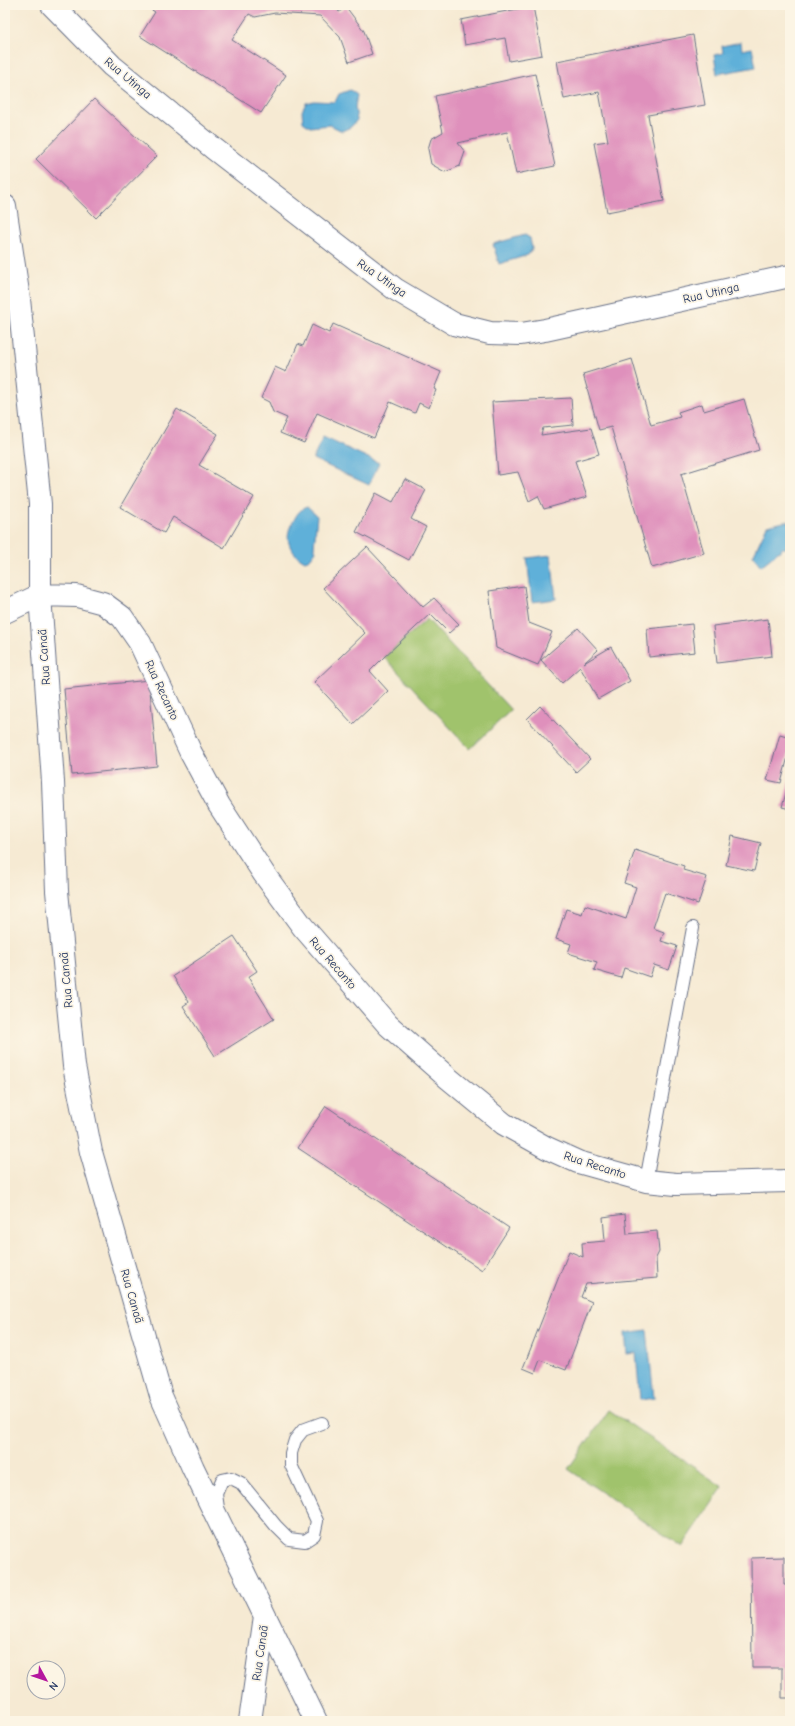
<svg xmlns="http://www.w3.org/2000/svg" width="795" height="1726" font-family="'Comic Neue',sans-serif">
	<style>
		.green { fill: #a0c36c; stroke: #5e7965 }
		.water { fill: #5eb0d9; stroke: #3c709c }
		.building { fill: #df90bc }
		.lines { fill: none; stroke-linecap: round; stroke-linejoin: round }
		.lane-casing { stroke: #687087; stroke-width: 14 }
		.street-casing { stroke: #687087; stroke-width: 24 }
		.lane { stroke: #fff; stroke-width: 12 }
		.street { stroke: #fff; stroke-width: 22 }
		.labels { text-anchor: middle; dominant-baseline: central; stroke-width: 3.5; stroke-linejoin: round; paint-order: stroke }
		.street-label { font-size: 12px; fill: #1b2f5e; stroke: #fcf5e5 }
	</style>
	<rect width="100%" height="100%" fill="#fcf5e5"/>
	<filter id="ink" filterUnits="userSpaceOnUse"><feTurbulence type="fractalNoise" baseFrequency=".025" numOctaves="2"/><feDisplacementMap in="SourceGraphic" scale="8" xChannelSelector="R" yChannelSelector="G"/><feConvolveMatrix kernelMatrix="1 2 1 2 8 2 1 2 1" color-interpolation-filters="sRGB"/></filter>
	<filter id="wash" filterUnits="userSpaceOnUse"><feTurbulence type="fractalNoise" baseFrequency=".012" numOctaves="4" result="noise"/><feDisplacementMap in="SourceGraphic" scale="16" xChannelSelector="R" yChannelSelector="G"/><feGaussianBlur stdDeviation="0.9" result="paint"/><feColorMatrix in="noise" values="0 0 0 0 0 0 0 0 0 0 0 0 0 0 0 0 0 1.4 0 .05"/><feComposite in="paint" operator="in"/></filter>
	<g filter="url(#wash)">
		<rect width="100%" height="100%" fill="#f6ead3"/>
		<path class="green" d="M427 619 511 710 470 749 384 657Z
			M609 1410 723 1487 682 1547 568 1469Z"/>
		<path class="water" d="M741 42 742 50 752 48 756 67 717 74 714 55 723 53 722 46Z
			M350 90 357 95 355 107 357 120 351 127 342 131 330 125 310 127 303 122 302 111 306 103 314 101 335 102 339 94Z
			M525 235 530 238 532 249 528 255 499 264 493 244Z
			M323 437 379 463 369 485 313 459Z
			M307 507 317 516 314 547 316 551 310 559 305 561C288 552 283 536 294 520 297 514 300 509 307 507Z
			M788 521 790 523V548H783L761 566 753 556 767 526Z
			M551 555 556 599 532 602 527 558Z
			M647 1330 654 1398 640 1400 636 1353 627 1354 625 1333Z"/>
		<g id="blocks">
			<path class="building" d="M149 5H333L339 12 346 7 364 31 372 54 349 62 340 37 320 16 275 13 255 17 249 14 232 40 286 75 261 113 140 36 155 12 147 7Z
				M533 6 542 55 509 61 505 38 465 45 461 20Z
				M693 35 705 105 648 115 664 201 607 212 594 143 608 141 599 92 564 99 557 61Z
				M535 74 555 166 516 174 507 132 458 143 465 152 460 166 445 172 431 164 428 149 431 139 443 132 435 96Z
				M94 99 157 156 96 218 36 159Z
				M333 324 441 372 434 389 436 390 429 408 419 403 415 413 390 402 374 438 317 413 304 443 280 433 287 418 273 412 269 402 261 398 275 367 286 372 298 344 303 346 312 325 329 333Z
				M632 359 651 425 680 417 678 412 702 404 704 411 744 399 759 450 681 474 704 553 652 568 611 427 599 430 583 374Z
				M571 398 573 425 543 428 541 435 591 428 599 454 575 461 587 497 544 509 538 496 529 501 518 472 498 475 492 402Z
				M177 409 218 434 199 465 254 497 224 548 173 517 164 533 120 507Z
				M405 479 426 490 411 519 426 527 409 560 356 532 376 493 393 502Z
				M367 547 423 607 434 598 459 624 449 633 430 614 384 657 370 671 388 691 353 724 314 682 365 633 323 588Z
				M524 586 529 623 552 632 538 665 496 648 489 591Z
				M768 619 772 656 717 663 713 626Z
				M692 624 695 652 649 657 647 629Z
				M578 628 598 650 584 663 611 647 630 681 598 699 580 667 562 683 541 660Z
				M149 680 157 766 72 775 64 689Z
				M540 706 590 759 576 772 527 719Z
				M780 734 790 737V749L781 783 767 780Z
				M790 779V809L782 807Z
				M732 836 761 843 754 871 726 865Z
				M635 850 684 866 683 870 707 877 698 904 665 893 653 928 664 932 661 941 677 946 669 970 654 965 650 977 624 968 621 978 594 970 597 962 568 953 571 944 556 939 566 909 582 914 585 905 626 919 636 887 624 883Z
				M234 936 257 971 248 977 274 1019 215 1056 183 1006 189 1002 173 976Z
				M326 1106 509 1228 482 1270 298 1148Z
				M625 1214 627 1234 657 1231 659 1252 656 1258 657 1278 586 1284 581 1297 592 1302 566 1370 540 1360 535 1373 523 1368 569 1251 583 1257 582 1243 605 1241 603 1217Z
				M784 1557V1585H790V1698H782V1668H752L751 1558Z"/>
		</g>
	</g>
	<g filter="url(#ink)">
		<use href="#blocks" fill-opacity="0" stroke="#687087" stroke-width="1"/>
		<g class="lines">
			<g class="lane-casing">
				<path id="lane" d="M646 1181 693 928
					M218 1508 216 1494 222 1480 231 1478 241 1483 276 1526 289 1539 305 1541 314 1535 317 1521 291 1465V1453L295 1440 303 1430 322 1423"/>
			</g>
			<g class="street-casing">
				<path id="street" d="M52 5 112 66 213 148 395 289 454 324 490 333 521 334 545 330 790 276
					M5 206 19 299 40 504V595L53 782 57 891 74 1066 91 1152 161 1396 193 1468 265 1616 250 1721
					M5 612 40 595 77 596 103 603 122 617 140 643 191 753 219 805 264 874 303 927 388 1025 448 1078 504 1124 547 1148 578 1162 646 1181 676 1184 790 1181
					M265 1616 316 1721"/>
			</g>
			<use href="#lane" class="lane"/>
			<use href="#street" class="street"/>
		</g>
	</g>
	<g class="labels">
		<g class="street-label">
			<text transform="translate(128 78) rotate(40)">Rua Utinga</text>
			<text transform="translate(382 278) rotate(35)">Rua Utinga</text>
			<text transform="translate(711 293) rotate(-13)">Rua Utinga</text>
			<text transform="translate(44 657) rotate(-94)">Rua Canaã</text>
			<text transform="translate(162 690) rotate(65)">Rua Recanto</text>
			<text transform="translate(333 963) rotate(49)">Rua Recanto</text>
			<text transform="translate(66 980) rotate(-95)">Rua Canaã</text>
			<text transform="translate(595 1165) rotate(18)">Rua Recanto</text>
			<text transform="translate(132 1296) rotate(74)">Rua Canaã</text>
			<text transform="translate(260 1653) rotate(-82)">Rua Canaã</text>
		</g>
	</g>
	<rect width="795" height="1726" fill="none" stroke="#fcf5e5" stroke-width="20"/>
	<g transform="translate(46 1680) rotate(130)"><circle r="19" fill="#fcf5e5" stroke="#a2a6af"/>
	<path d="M0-3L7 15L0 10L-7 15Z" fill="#b5179e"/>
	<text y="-6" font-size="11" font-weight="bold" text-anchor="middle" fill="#1b2f5e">N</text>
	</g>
</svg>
